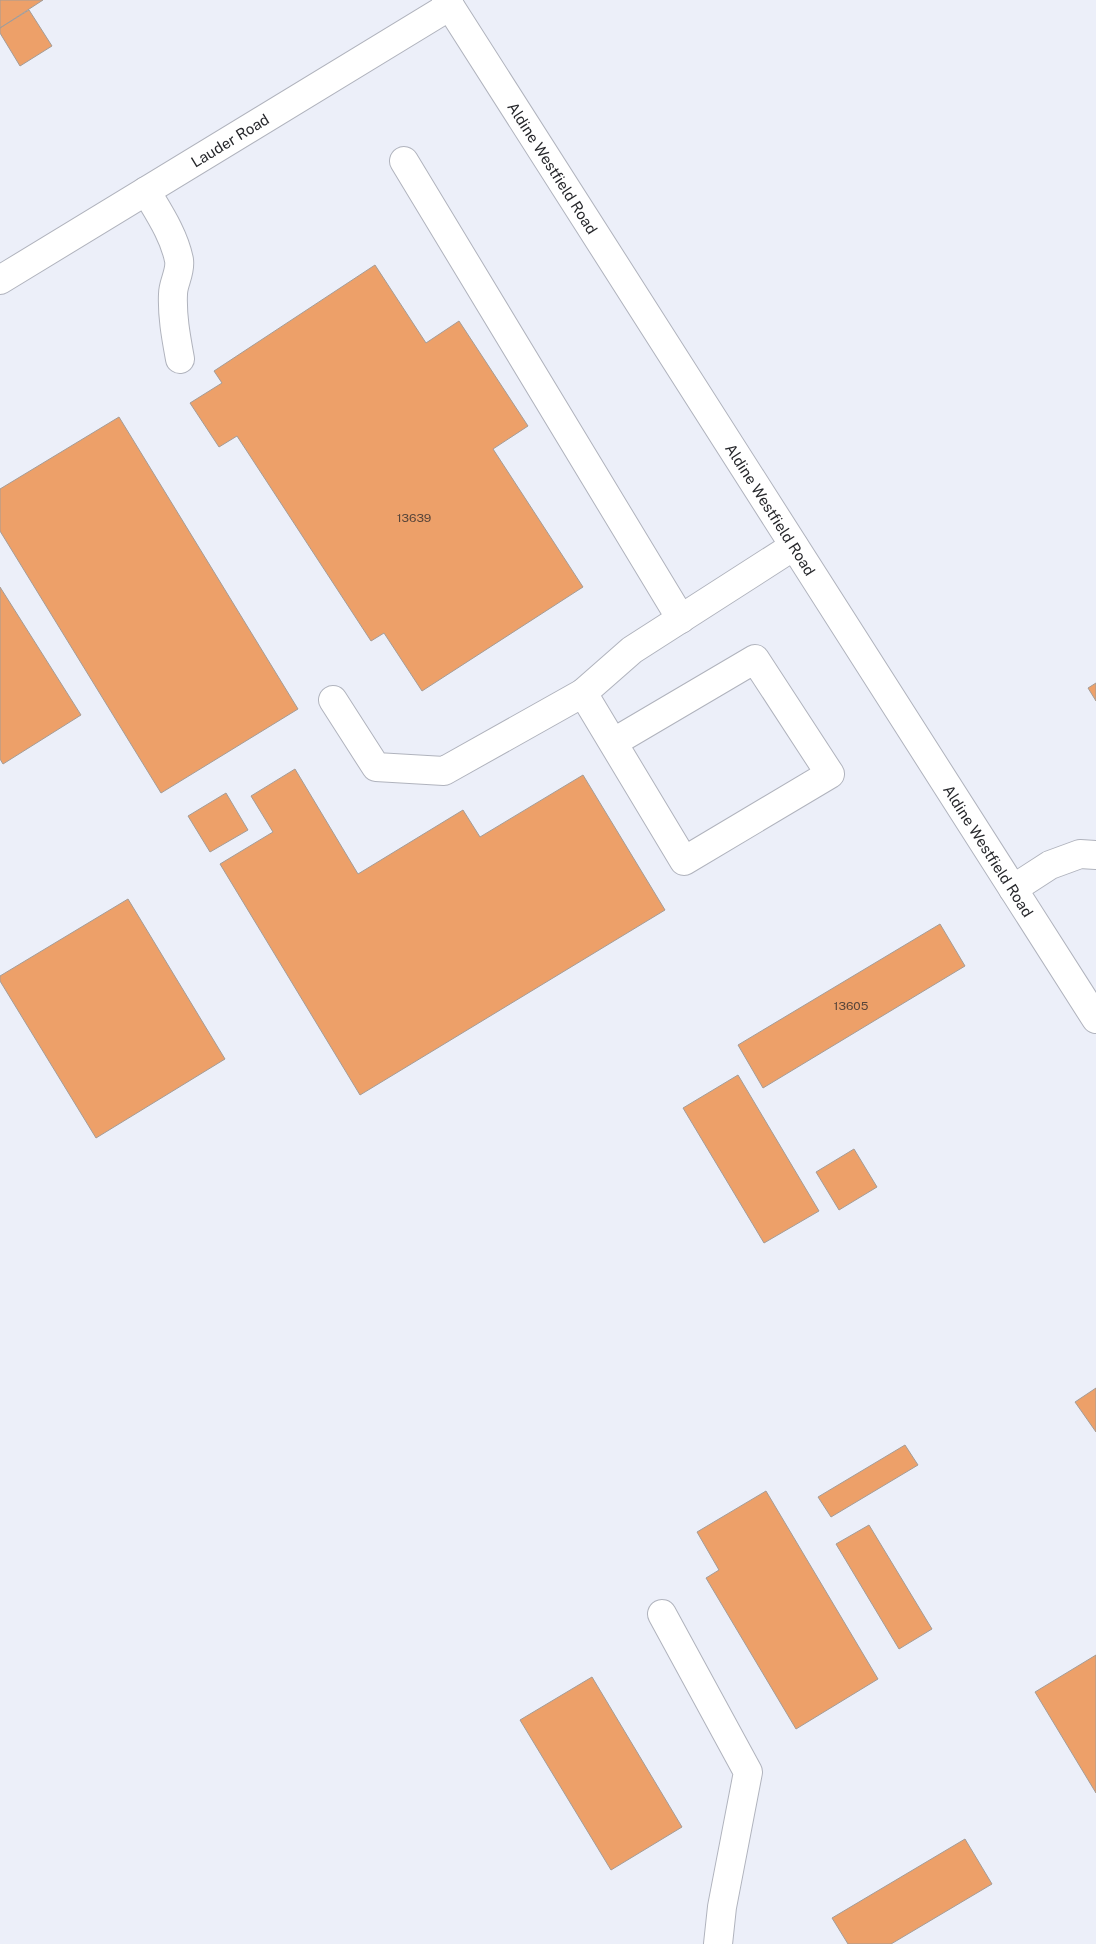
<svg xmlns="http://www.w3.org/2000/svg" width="1096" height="1944" font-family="'Public Sans',sans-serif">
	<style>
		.building { fill: #eda069; stroke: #a59c96 }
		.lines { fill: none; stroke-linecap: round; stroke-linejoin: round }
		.minor-casing { stroke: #b0b3bd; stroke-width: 30 }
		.major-casing { stroke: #b0b3bd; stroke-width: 30 }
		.minor { stroke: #fff; stroke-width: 28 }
		.major { stroke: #fff; stroke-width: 28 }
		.labels { text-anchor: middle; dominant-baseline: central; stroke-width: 4; stroke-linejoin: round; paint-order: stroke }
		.number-label { font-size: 12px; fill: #58453a }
		.street-label { font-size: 15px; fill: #26272b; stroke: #fff }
	</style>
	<rect width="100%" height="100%" fill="#eceff9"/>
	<path class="building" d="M0 0H43L0 28Z
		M29 10 52 46 20 66 0 33V28Z
		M375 265 426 343 459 321 528 426 493 449 583 587 422 691 384 633 371 641 237 436 219 447 190 403 222 383 214 371Z
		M119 417 298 709 161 793 0 531V489Z
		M0 587 81 715 3 764 0 759Z
		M1096 683V701L1088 688Z
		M295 769 358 874 463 810 480 837 583 775 665 910 360 1095 220 864 273 832 251 796Z
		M226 793 248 830 210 852 188 816Z
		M128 899 225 1059 96 1138 0 981V976Z
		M940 924 965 966 763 1088 738 1045Z
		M738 1075 819 1211 764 1243 683 1108Z
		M854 1149 877 1187 839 1210 816 1172Z
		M1096 1388V1432L1075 1402Z
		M905 1445 918 1465 831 1517 818 1497Z
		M766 1491 878 1679 796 1729 706 1578 719 1570 697 1532Z
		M869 1525 932 1629 899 1649 836 1544Z
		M1096 1655V1793L1035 1692Z
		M592 1677 682 1827 611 1870 520 1720Z
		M965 1839 992 1884 891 1944H848L832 1918Z"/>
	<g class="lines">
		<g class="minor-casing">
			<g id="minor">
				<path d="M404 161 681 619"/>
				<path d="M146 191C159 213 174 235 179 260 181 272 173 283 173 294 172 316 176 337 180 359"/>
				<path id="s1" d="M0 280 450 6"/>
				<path d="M333 700 376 767 444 771 583 693"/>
				<path d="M614 742 755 659 830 774 684 861 583 693 632 650 794 546"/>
				<path d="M1013 889 1050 865 1080 854 1096 855"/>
				<path d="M662 1614 748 1772 722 1907 718 1944"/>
			</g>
		</g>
		<g class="major-casing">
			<g id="major">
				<path id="s2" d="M446 0 1096 1019"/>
			</g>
		</g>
		<use href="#minor" class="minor"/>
		<use href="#major" class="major"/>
	</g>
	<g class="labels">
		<g class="number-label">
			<text x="414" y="518">13639</text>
			<text x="851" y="1006">13605</text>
		</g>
		<g class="street-label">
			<text stroke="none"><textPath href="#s1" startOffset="269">Lauder Road</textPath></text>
			<text stroke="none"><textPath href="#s2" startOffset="199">Aldine Westfield Road</textPath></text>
			<text stroke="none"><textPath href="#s2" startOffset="604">Aldine Westfield Road</textPath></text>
			<text stroke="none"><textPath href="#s2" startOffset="1009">Aldine Westfield Road</textPath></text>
		</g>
	</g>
</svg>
